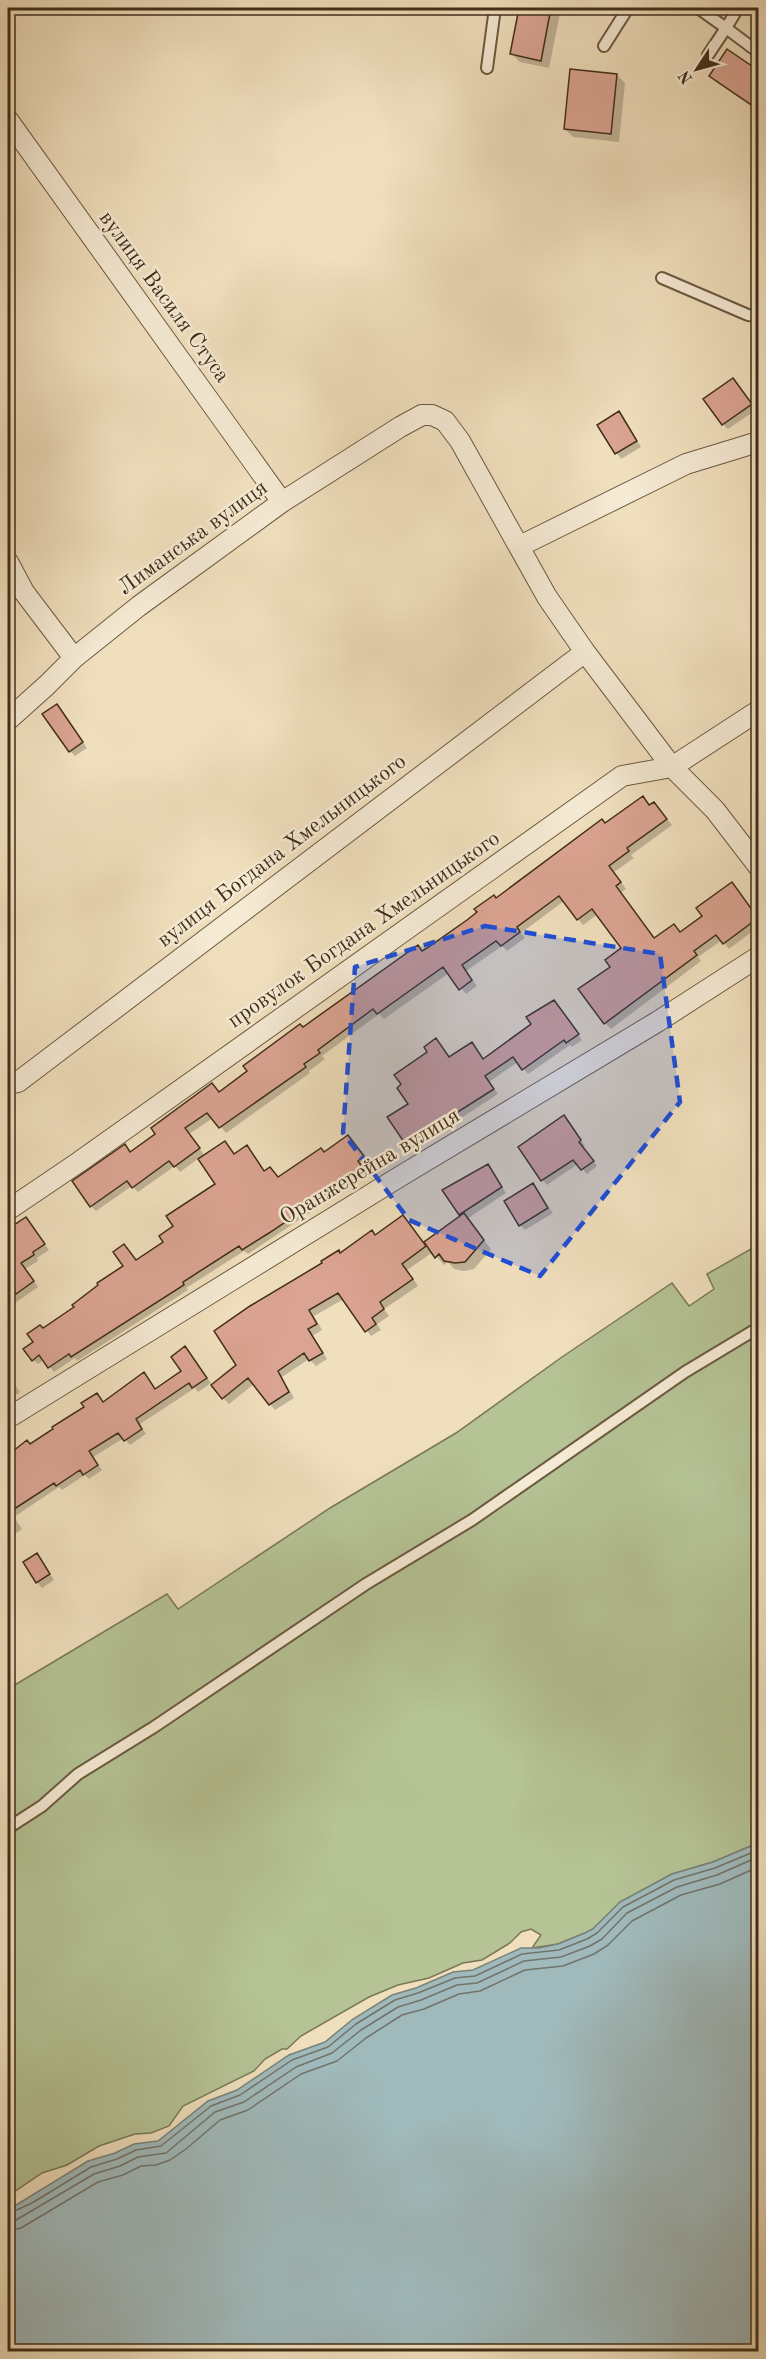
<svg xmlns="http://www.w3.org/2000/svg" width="766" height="2359" font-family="'Old Standard TT',serif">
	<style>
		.green { fill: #b5c395; stroke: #7a7856; stroke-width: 1.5 }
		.water { fill: #a0babc; stroke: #7a827a; stroke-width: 1.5 }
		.shadow { fill: #0003 }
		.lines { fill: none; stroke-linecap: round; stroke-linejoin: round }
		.shore { stroke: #70746a; stroke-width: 1.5 }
		.building { fill: #dba492; stroke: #402e18; stroke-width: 1.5 }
		.lane-casing { stroke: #6c5a41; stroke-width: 14 }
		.street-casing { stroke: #6c5a41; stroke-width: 22 }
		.lane { stroke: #f5ead4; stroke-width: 10 }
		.street { stroke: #f5ead4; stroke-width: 20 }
		.marked { fill: #1d4ed8; fill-opacity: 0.2; stroke: #1d4ed8; stroke-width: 4.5; stroke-dasharray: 12 8; stroke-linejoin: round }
		.labels { text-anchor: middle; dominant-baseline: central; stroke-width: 5; stroke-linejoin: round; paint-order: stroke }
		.street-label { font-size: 22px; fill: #402e18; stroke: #f5ead4 }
	</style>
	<rect width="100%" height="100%" fill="#f0dfbd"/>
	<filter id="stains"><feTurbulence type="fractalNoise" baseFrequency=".00333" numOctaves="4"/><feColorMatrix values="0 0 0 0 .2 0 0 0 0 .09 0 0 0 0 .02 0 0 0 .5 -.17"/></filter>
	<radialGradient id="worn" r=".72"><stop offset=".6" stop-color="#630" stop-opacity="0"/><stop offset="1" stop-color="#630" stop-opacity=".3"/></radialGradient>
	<path class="green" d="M758 1245V1843L713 1862 672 1874 620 1902 593 1929 585 1933 558 1944 532 1948 541 1935 531 1929 521 1932 510 1943 482 1960 463 1963 429 1978 398 1985 369 1997 301 2036 287 2049H282L265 2059 254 2071 183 2106 169 2126 151 2133 135 2134 99 2146 67 2165 42 2173 8 2196V1689L167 1594 178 1609 330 1508 456 1433 562 1357 672 1283 689 1306 714 1289 707 1274Z"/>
	<path class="water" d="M758 1843V2351H8V2210L88 2161 115 2153 134 2144 158 2141 208 2101 237 2090 289 2055 325 2042 353 2019 392 1995 416 1988 453 1972 473 1970 521 1948H539L558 1944 585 1933 593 1929 620 1902 672 1874 713 1862Z"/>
	<path class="shadow" d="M521 8H561L549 68 520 62 512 54Z
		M751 8H758V19L749 10Z
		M758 72V111L719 84 711 75Z
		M617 75 625 83 619 142 573 137 565 129Z
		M733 380 756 410 728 429 723 424Z
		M619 413 641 447 621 459 599 426Z
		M62 711 87 748 75 756 70 751Z
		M654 803 672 825 631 855 634 858 614 872 626 889 620 893 655 940 674 926 681 933 737 889 758 918V927L729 949 722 940 698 957 701 961 611 1029 605 1023 612 967 623 949 598 914 583 925 564 901 521 933 525 938 507 951 502 946 466 971 477 986 466 994 449 973 384 1019 379 1014 322 1056 325 1059 309 1071 310 1073 226 1133 213 1118 189 1134 205 1156 225 1143 235 1155 247 1147 265 1172 278 1179 324 1154 348 1137 368 1162 362 1166 368 1174 248 1254 244 1251 186 1288 188 1290 77 1361 75 1358 54 1372 44 1360 38 1364 33 1360 35 1342 43 1330 76 1307 125 1266 124 1246 136 1261 165 1242 175 1226 218 1185 199 1158 180 1172 175 1166 138 1192 132 1186 96 1211 91 1206 131 1153 219 1094 303 1029 418 947 423 952 605 825Z
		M559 1007 582 1040 572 1047 570 1045 528 1074 518 1062 489 1082 498 1094 455 1122 453 1121 412 1149 407 1144 410 1104 441 1045 450 1058 484 1060Z
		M569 1122 585 1146 583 1147 597 1166 587 1174 578 1164 547 1185 543 1180Z
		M488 1166 506 1193 467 1219 491 1249 474 1269 464 1271 454 1269 448 1262 444 1265 433 1252 407 1270 418 1286 384 1309 389 1316 377 1324 381 1330 371 1336 344 1299 314 1316 322 1330 312 1336 327 1359 316 1366 309 1359 282 1377 294 1398 275 1410 254 1384 229 1404 223 1398 238 1365 341 1254 376 1236 424 1244 462 1216 444 1191Z
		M533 1185 553 1213 525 1230 520 1225Z
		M26 1219 49 1250 37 1258 38 1261 25 1269 38 1287 8 1308V1231Z
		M185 1348 211 1383 198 1392 195 1388 140 1424 146 1434 130 1445 124 1438 93 1457 102 1470 89 1479 85 1475 62 1490 59 1487 14 1517 22 1529 8 1539V1456L27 1442 31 1446 86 1408 97 1395 104 1403 149 1379 156 1390 183 1372Z
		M8 1375 20 1392 8 1401Z
		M37 1555 54 1580 42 1588 37 1582Z"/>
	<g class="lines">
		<path class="shore" d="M8 2214 32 2203 91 2167 117 2159 136 2150 161 2146 211 2106 240 2095 292 2060 328 2047 356 2024 395 2000 418 1993 455 1978 475 1976 522 1954 559 1950 587 1939 597 1933 623 1907 674 1880 715 1868 758 1850
			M8 2222 16 2220 94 2174 120 2166 138 2157 166 2153 215 2112 244 2102 296 2067 332 2053 361 2030 398 2007 421 2000 457 1985 477 1983 524 1961 561 1957 590 1946 602 1939 627 1913 677 1887 717 1875 758 1857
			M8 2231 21 2228 98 2182 123 2175 141 2166 156 2165 170 2160 186 2149 220 2120 248 2110 301 2074 337 2061 366 2038 402 2015 424 2009 459 1994 480 1991 525 1970 563 1966 594 1954 608 1945 632 1921 681 1895 720 1884 758 1867"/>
	</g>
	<path class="building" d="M519 8H551L541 61 510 54Z
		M727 49 759 71V110L709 76Z
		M570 69 617 74 611 134 564 129Z
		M733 378 752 404 722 425 703 399Z
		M619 411 637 441 615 454 597 425Z
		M57 704 83 742 69 752 42 714Z
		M643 796 649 805 654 802 667 819 627 848 629 851 609 866 621 882 616 886 654 938 674 924 680 932 702 916 696 908 732 882 758 918 723 944 716 935 694 951 697 955 604 1024 578 989 610 967 605 960 621 948 592 909 577 920 559 896 517 927 520 932 501 946 496 941 462 965 472 980 459 990 443 967 377 1014 373 1009 318 1050 320 1053 304 1064 306 1067 219 1128 207 1113 185 1128 200 1148 174 1167 169 1161 132 1188 127 1181 90 1207 72 1181 125 1144 130 1152 155 1134 151 1128 212 1083 219 1092 247 1071 243 1066 300 1024 303 1027 418 945 422 951 427 948 467 920 477 912 474 909 494 895 496 898 602 819 605 823Z
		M554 1000 579 1034 566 1043 564 1040 522 1070 513 1057 485 1076 494 1089 406 1145 387 1117 408 1104 397 1088 401 1084 394 1075 427 1052 424 1047 436 1038 449 1057 472 1042 483 1059 531 1024 526 1017Z
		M564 1115 581 1140 579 1142 594 1161 581 1170 573 1160 541 1181 518 1147Z
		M348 1135 364 1156 358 1161 364 1169 269 1233 242 1250 239 1246 183 1282 184 1285 71 1357 69 1354 48 1368 39 1355 32 1361 23 1349 33 1342 27 1334 40 1325 43 1328 74 1307 72 1305 98 1285 97 1283 123 1266 113 1252 124 1244 136 1260 163 1242 159 1236 173 1226 166 1216 215 1184 198 1159 225 1141 234 1154 247 1145 264 1171 270 1167 278 1177 321 1148 324 1152Z
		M488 1164 502 1187 459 1215 442 1190Z
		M533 1183 548 1208 519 1226 504 1201Z
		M464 1213 484 1240 465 1262 455 1263 444 1261 439 1254 435 1258 424 1242Z
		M403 1215 426 1246 402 1264 413 1279 380 1302 384 1309 372 1318 376 1324 365 1332 338 1293 309 1310 317 1324 308 1329 323 1353 309 1361 304 1353 278 1371 289 1392 269 1405 248 1378 222 1399 211 1385 236 1365 214 1331 250 1306 322 1263 321 1261 339 1250 340 1253 372 1230 375 1235Z
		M26 1217 45 1244 33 1252 34 1255 21 1263 34 1281 16 1294 8 1282V1229Z
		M185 1346 207 1378 192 1388 189 1383 136 1419 142 1429 124 1441 118 1433 89 1451 98 1465 83 1475 80 1470 56 1486 54 1483 8 1513V1455L27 1440 30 1444 53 1429 52 1427 84 1407 81 1403 97 1393 103 1402 144 1372 155 1389 181 1371 171 1357Z
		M37 1553 50 1574 36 1583 23 1562Z"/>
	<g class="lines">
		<g class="lane-casing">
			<path id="lane" d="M698 8 726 28 738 8
				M604 46 628 8
				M708 55 726 28 758 52
				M487 68 495 8
				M662 278 748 315 758 316
				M8 1828 42 1806 78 1774 154 1727 366 1584 472 1520 685 1372 758 1328"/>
		</g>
		<g class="street-casing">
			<path id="street" d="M8 120 282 502
				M520 546 686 464 758 442
				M8 562 24 592 74 658
				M8 720 47 685 74 658 139 606 282 502 400 427 422 415H432L445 421 460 441 547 597 585 652 672 767 715 810 758 866
				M8 1084 18 1082 585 652
				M8 1210 79 1162 622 776 672 767 758 711
				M8 1418 404 1174 657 1022 758 957"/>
		</g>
		<use href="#lane" class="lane"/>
		<use href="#street" class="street"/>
	</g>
	<path class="marked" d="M485 926 660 954 680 1102 540 1276 409 1220 343 1133 355 967Z"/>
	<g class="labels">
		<g class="street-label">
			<text transform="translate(164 297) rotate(54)">вулиця Василя Стуса</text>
			<text transform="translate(193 538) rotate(-36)">Лиманська вулиця</text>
			<text transform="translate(282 851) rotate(-37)">вулиця Богдана Хмельницького</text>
			<text transform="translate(364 930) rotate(-35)">провулок Богдана Хмельницького</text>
			<text transform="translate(370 1167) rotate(-31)">Оранжерейна вулиця</text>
		</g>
	</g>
	<rect width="766" height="2359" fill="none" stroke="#f0dfbd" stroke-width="30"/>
	<rect x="9" y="9" width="748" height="2341" fill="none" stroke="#402e18" stroke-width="3"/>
	<rect x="15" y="15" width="736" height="2329" fill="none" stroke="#402e18" stroke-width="1.5"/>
	<g transform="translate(697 69) rotate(234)" stroke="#f5ead4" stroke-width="4.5" paint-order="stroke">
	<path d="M0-4.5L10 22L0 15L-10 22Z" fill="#402e18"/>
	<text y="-9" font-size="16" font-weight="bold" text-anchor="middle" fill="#402e18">N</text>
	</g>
	<rect width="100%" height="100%" filter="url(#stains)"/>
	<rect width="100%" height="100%" fill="url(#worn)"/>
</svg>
